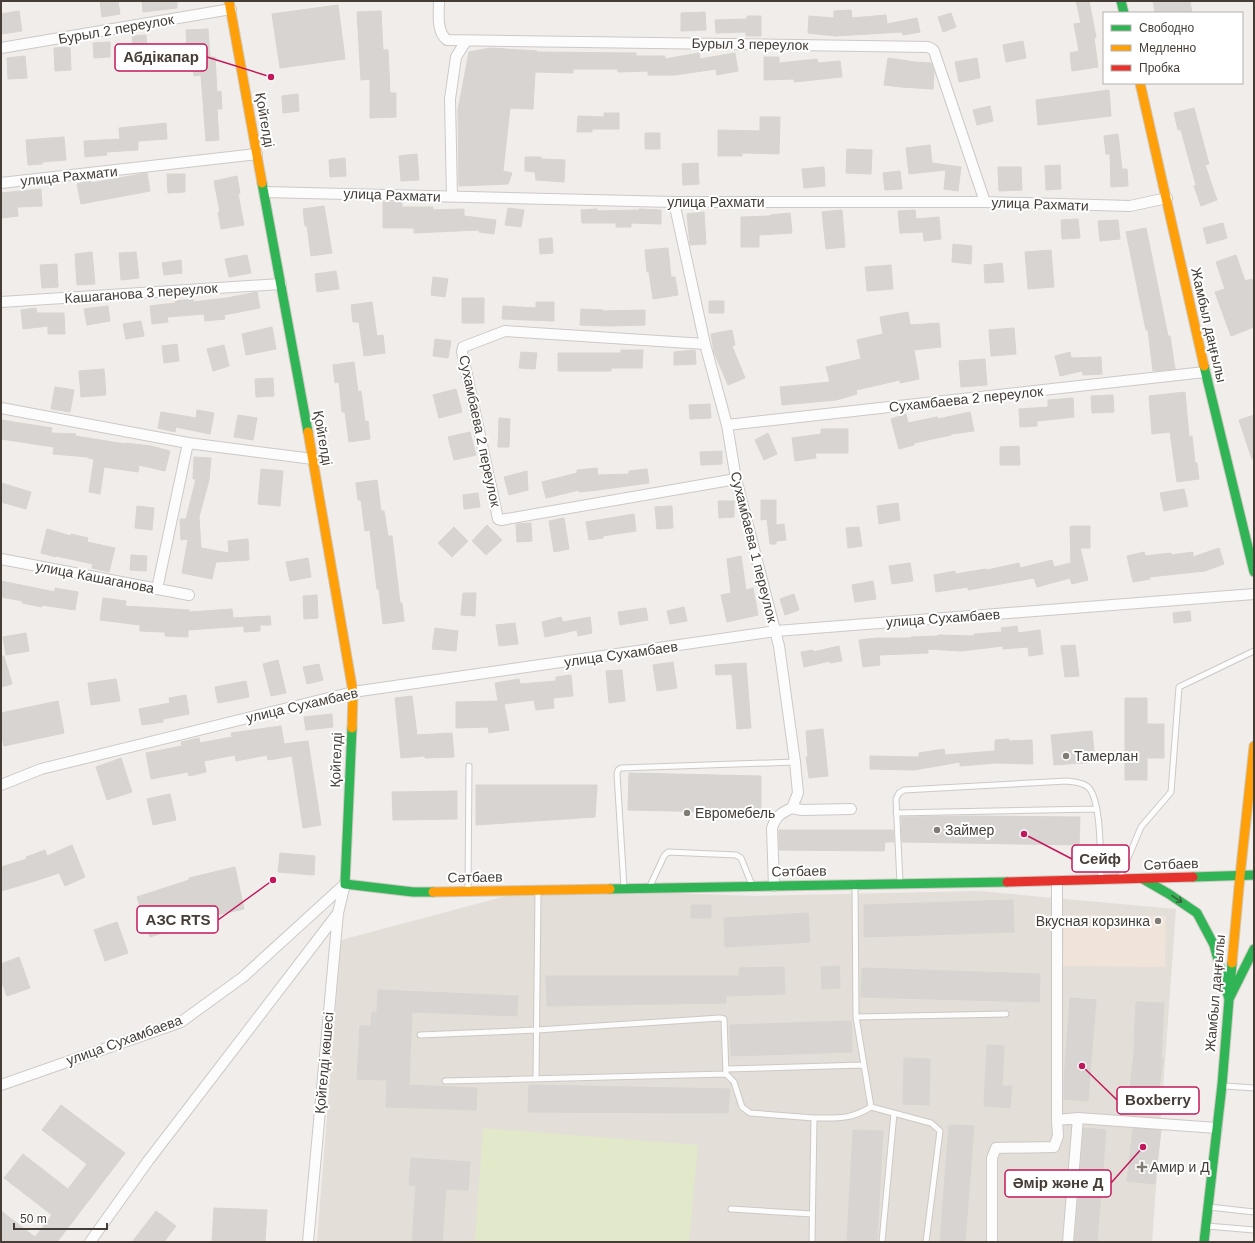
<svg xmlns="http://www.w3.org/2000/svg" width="1255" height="1243" font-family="Helvetica,sans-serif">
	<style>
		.residential { fill: #e3ded7 }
		.commercial { fill: #efe3da }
		.green { fill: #e2e9cb }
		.building { fill: #d8d4d1; stroke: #d8d4d0 }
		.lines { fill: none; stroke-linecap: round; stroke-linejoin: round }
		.lane-casing { stroke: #ccc9c6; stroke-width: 7 }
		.street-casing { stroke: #ccc9c6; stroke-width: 12 }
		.fast-casing { stroke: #cec9c1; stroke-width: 11 }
		.slow-casing { stroke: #cec9c1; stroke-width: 11 }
		.jam-casing { stroke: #cec9c1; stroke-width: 11 }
		.lane { stroke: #fdfcfc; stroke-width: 5 }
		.street { stroke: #fdfcfc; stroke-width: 10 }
		.fast { stroke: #30b455; stroke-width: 9 }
		.slow { stroke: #ff9f0a; stroke-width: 9 }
		.jam { stroke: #e5322d; stroke-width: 9 }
		.oneway { stroke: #3f613f }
		.poi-dot { fill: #817b75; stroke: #fff; stroke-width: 1.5 }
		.labels { text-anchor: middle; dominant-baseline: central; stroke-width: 4; stroke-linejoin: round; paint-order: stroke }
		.street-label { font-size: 14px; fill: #453d36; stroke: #fff }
		.poi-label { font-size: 14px; fill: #453d36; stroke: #fff; text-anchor: start }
		.leader { fill: none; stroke: #c2185b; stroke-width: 1.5 }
		.callout-dot { fill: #c2185b; stroke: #fff; stroke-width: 1.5 }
		.callout { fill: #fff; stroke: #c2185b; stroke-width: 1.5 }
		.callout-label { font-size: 15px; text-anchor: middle; font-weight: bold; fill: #453d36 }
	</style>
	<rect width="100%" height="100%" fill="#f0edea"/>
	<path class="residential" d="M536 888 755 896 979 891 1176 909 1152 1242H317L341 940Z"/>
	<path class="commercial" d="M1064 915 1166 916 1165 967 1063 966Z"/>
	<path class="green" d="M483 1128 698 1145 689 1242H475Z"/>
	<path class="building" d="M100 1H118L120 14 102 17Z
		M142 1H177V8L143 12Z
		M1076 1H1089L1096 37 1094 38 1098 67 1072 71 1070 53 1079 51 1074 24 1081 23Z
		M1153 1H1190L1192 13H1155Z
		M338 5 345 59 280 68 272 14Z
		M851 10 852 18 886 15 887 24 917 18 920 32 903 35 902 32 835 36 808 33 809 16 834 18V11Z
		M19 11 22 31 1 34V14Z
		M381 11 383 50H388L390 93H396V117L370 118V79L361 80 357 12Z
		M705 12 706 30 681 31V13Z
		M951 13 956 27 943 32 938 17Z
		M747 16H761V36H746V32L716 33 715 20 747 19Z
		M208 29 210 57H215L217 92 221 91 222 109H217L219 140 206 141 201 75 194 76 193 48H187L186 30Z
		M146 35 147 51H133L132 36Z
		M1023 41 1026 58 1006 62 1003 45Z
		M110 42V57L94 58 93 43Z
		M70 47 71 70 55 71 54 48Z
		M490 48 537 51V52L636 53V56H665V59L699 53 700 59 735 53 738 71 717 75 716 69 675 75H648V71L618 72V69H573V73L535 72 533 109 510 108 503 171 512 173 508 184 459 186 458 110 469 52Z
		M25 56 27 78 8 79 7 58Z
		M764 57H779V63L817 59 818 63 840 61 842 77 794 82V79L764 80Z
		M888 58 915 62 931 63 934 71 933 89 901 87 884 85Z
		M977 58 980 78 959 82 955 62Z
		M1109 90 1111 116 1038 125 1036 100Z
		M298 94 299 111 283 113 282 96Z
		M990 106 993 121 977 125 973 110Z
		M1194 108 1209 164 1205 165 1217 200 1201 206 1194 186 1196 185 1181 130H1178L1174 113Z
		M604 113H619V129H592V132H577L578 116 604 117Z
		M760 117H780L779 154 742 153V156H718V130L760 131Z
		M166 123 167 139 138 141V150L106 152 107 155 85 157 84 141 120 139 119 128Z
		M645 133H660V149H645Z
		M1118 134 1122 169H1127L1128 186 1111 187 1110 154H1106L1104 136Z
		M64 137 66 160 42 162V164L28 165 26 140Z
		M930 145 932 163 961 167 958 191 944 189 946 170 909 174 906 148Z
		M847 149 872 150 871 174 846 173Z
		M417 154 419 180 401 181 399 156Z
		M525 157H541V159L565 160 564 182 536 180 535 172 525 171Z
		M345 158 346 176 330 177 329 160Z
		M698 163 699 184 683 185 682 164Z
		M1060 165 1061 189 1046 190 1045 166Z
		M824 167 825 186 804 188 802 169Z
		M998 167H1021L1022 190 999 191Z
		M900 171 902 189 885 190 883 173Z
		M147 173 150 191 81 204 77 184 91 180V183Z
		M167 174H185V192L168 193Z
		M237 176 240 193 238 194 244 225 221 229 218 212H220L214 181Z
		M41 189 42 206 17 207 18 216 2 218 1 193Z
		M383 202H402V207H433V210L464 209V216L496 220 494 234 479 232V230L414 233V228H383Z
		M324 206 332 253 311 256 307 226H305L303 209Z
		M508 208 524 210 521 227 505 225Z
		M597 209V211L639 210V209L661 210V224L631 223V227H616V223H582L581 210Z
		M842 210 845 247 826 249 822 212Z
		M915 210 916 219 939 217 941 239 924 241 923 232 900 233 898 211Z
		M704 212 706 244 690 245 687 214Z
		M790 213 792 233 759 235V247H741V217L770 216V215Z
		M1078 219 1080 238 1062 239 1061 220Z
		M1118 220 1120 239 1100 241 1098 221Z
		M1223 223 1227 238 1207 244 1203 228Z
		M1146 228 1168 336H1170L1175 369 1153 371 1148 330H1146L1126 232Z
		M552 238 553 253 540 254 539 239Z
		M953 244 972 246 971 264 952 262Z
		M668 248 671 277H675L678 295 653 299 649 272H647L645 250Z
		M1051 250 1054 287 1028 289 1025 252Z
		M92 252 95 284 77 285 75 254Z
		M136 252 139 278 121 280 119 253Z
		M247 255 251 273 229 277 225 259Z
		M1236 255 1245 281 1252 279 1254 286V327L1231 336 1215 292 1225 289 1216 262Z
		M181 260 182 273 164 275 162 263Z
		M1002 263 1004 282 985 283 984 265Z
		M57 264 58 287 42 288 40 265Z
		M891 265 893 289 867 291 865 267Z
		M336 271 339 289 317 292 315 274Z
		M433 277 448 279 445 297 431 295Z
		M257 292 260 308 224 315 225 319 205 321 204 314 167 317 168 322 152 324 150 306 175 303V301L193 299V302L227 298Z
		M462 298H484V323H462Z
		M709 301H724V313H709Z
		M372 302 377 336 383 335 385 353 364 356 359 322H353L351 305Z
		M536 302H554V321L502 319 503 306 536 308Z
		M108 306 110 321 87 325 84 309Z
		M36 308 37 313H64L65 334H48V326L23 329 21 310Z
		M581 309 603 310V311L645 310V325L610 326 580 325Z
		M908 312 910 325 939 323 941 347 914 350 919 379 900 383V380L856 390 857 394 836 400 782 405 780 387 830 382 826 367 861 359 857 340 883 334 880 317Z
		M141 321 144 336 126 339 123 324Z
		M272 327 276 349 246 355 242 334Z
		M1014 328 1016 354 991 356 989 330Z
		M732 330 735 345 732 346 745 378 728 385 714 352 711 334Z
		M435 339 451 341 448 358 433 356Z
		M177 344 179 361 164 363 162 346Z
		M224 345 229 366 213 371 207 349Z
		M621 350H643L642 368H611V371H558V353H621Z
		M695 350 696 364 674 365V352Z
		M521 352 537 353 535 369 519 368Z
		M1070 352 1071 358 1101 357 1102 374 1083 375 1082 371 1060 376 1055 356Z
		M985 359 987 385 961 387 959 361Z
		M354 362 358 392 361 391 365 422 368 421 370 439 349 442 345 412H342L339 382 335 383 333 365Z
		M104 369 106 395 81 397 79 371Z
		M273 378 274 396 256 397 255 379Z
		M55 387 74 390 70 412 51 409Z
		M456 389 462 412 439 418 433 395Z
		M1185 392 1189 437 1192 436 1195 463H1197L1199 479 1177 482 1170 432 1152 434 1149 396Z
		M1113 395 1114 412 1092 413 1091 396Z
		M1073 398 1074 417 1037 421V426L1020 427 1019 409 1048 407V400Z
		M710 404 711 418 690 419 689 405Z
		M197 410 214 413 210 434 176 427 175 432 158 428 161 412 196 418Z
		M970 412 974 431 951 434V435L914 443V445L899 449 891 419 906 414 908 423 937 417 938 419Z
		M238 415 257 418 253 440 234 437Z
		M1254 415V459H1252L1239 420Z
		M499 418 510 419 509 447H498Z
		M1 420 52 428 51 433 76 434 75 436 125 444V443L151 446 170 451 165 471 139 465 138 472 104 467 100 494 89 492 94 459 88 458V457L53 454 54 447 1 439Z
		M821 429H848V453H815L816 458 795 461 792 438 821 434Z
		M470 432 476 455 454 460 448 437Z
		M768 433 777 454 764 460 755 440Z
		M1019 446 1020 465H1000V447Z
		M722 451V464L701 465 700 452Z
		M194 457 211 458 209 480 199 517 201 548 229 553 228 541 248 539 249 560 216 562 212 579 182 573 188 539 181 540 180 519H186L196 479H193Z
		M597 468 598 475 629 474V471L647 469 649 483 598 490 579 492V490L546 498 542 482 577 473V470Z
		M261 469 283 471 280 506 258 504Z
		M527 471 528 490 509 495 504 477Z
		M377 480 381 511H384L388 536H392L400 603H402L404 621 383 624 379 589H377L370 530 365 531 361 500H358L356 483Z
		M1 483 31 492 26 509 1 502Z
		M1184 489 1188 506 1164 511 1160 493Z
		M478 493 480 507 464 509 463 495Z
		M761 500H776V525L784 524 786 540 776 541V544H770L767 519 761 520Z
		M718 501H734V517L719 518Z
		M898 503 900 520 879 524 877 506Z
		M137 506 154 508 152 530 135 528Z
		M672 506 673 528 657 529 655 507Z
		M634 514 636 531 603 536V538L589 540 586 522Z
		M564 518 569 549 554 552 549 521Z
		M531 523 532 541 517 542 516 524Z
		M487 525 502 540 486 555 472 541Z
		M1074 526H1090V548H1080L1088 580 1072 584 1070 578 1037 587 1034 578 968 590V587L936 592 934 575 955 571V574L986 569 987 570 1019 563 1020 568 1052 560 1054 567 1071 563 1070 527Z
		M454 527 468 541 452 557 438 543Z
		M859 527 862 546 848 548 846 528Z
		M47 529 71 536V534L88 538 87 542 115 548 109 572 92 568 93 564 56 556V557L41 553Z
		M1219 548 1224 564 1205 571 1149 577 1150 579 1133 582 1127 556 1144 552 1145 556 1171 553V555L1193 552V557Z
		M131 555 147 556 146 571 130 570Z
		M741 556 746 590 753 588 758 615 727 622 721 595 731 593 727 559Z
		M308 558 311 577 290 581 286 562Z
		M910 563 913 581 892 584 889 566Z
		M1 581 55 592V588L78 592 75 610 42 605V607L22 603 23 601 1 597Z
		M873 581 876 599 855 602 852 585Z
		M463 593H476L475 616 461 615Z
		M794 594 799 610 785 615 780 599Z
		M317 595 318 618 304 619 303 596Z
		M103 598 126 601 125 606 189 610V612L232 609 233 618 270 616 271 625H260V631L244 632V626L188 630V637L165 636V632L140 631V625L100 620Z
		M684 607 687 621 670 624 667 611Z
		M646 608 648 620 620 625 618 612Z
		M1190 611 1191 621 1174 623 1173 613Z
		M561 617 563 622 590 617 592 633 578 636 577 630 545 637 542 622Z
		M515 623 518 644 499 646 496 625Z
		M1017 626 1018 633 1040 630 1043 654 1029 656 1028 647 1003 649V646L961 651 928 649V653L879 655 880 665 863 667 859 640 877 638H911V637L938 636V635L975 636 974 634 1002 632 1001 628Z
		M435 628 458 631 456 651 432 649Z
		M26 633 29 651 6 655 3 637Z
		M1075 645 1079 676 1065 677 1061 646Z
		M839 646 842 661 830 663V661L804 667 801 652 813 650V652Z
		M1 656H4L12 684 1 687Z
		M278 660 286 693 271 696 263 664Z
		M673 662 677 688 657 691 653 665Z
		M746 663 751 728 737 729 732 674 716 675 715 665Z
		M319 664 323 680 307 684 303 667Z
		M622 670 625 701 609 703 606 671Z
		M571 675 573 696 553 698 554 708 536 710 534 700 504 704 509 730 489 733 488 727 456 728V702L498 701 495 683 519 679 520 684 556 681V677Z
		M116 679 120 701 91 705 88 683Z
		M246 681 249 697 218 703 215 687Z
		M186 695 189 714 163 719V722L142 725 139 709 170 703 169 698Z
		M412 696 417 735 452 733 454 757 425 758V756L401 758 395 698Z
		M1125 698H1147V724H1164V758H1147V780H1125Z
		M58 701 64 733 4 746 1 733V713Z
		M332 714 333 727 306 730 304 717Z
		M281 726 284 744 308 741 321 825 303 828 292 756 268 760 267 755 236 761 235 755 204 761 206 772 189 776 188 772 151 779 146 753 182 746 181 742 199 738 200 743 232 737 231 733Z
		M823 729 828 776 809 778 806 757H808L806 731Z
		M1092 731 1095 762 1054 765 1051 735Z
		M1009 739V741L1032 740 1033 764 996 763 960 766V762L914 770 870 769V756L919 757V753L944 749 945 755 995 751V740Z
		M121 758 132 792 107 800 96 767Z
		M629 773 761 776V813L628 810Z
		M476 785H597L595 817 476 825Z
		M457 791V819L393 820 392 792Z
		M170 794 176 820 153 825 147 799Z
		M972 816 1080 817 1079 845 902 842 901 817Z
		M779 830H893L894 842H885L884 851 779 850Z
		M72 845 85 877 65 886 59 873 35 881 1 891V867L27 859 26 857 45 850 47 856Z
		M280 853 315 856 314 875 278 872Z
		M235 867 244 909 195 920 196 922 150 937 137 897 189 880V878Z
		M1013 900 1014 932 864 937V905Z
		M691 905H711V918H691Z
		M808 913 810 942 725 947 724 918Z
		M117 922 128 953 105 961 94 930Z
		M19 957 30 988 7 996 1 980V964Z
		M839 966 840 988 822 989 821 967Z
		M784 967 785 994 726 996V1003L547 1006 546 976H739V968Z
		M862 968 1040 974 1039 1002 861 997Z
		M378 990 518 996 517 1016 412 1012 409 1085 477 1088 476 1110 386 1107 387 1080 357 1079 360 1026H371L372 1012H377Z
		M1070 998 1096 1000 1088 1101 1064 1099V1079Z
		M1136 1002 1164 1003 1161 1058H1163L1157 1103 1129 1099 1135 1043H1134Z
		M851 1021 852 1052 731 1056 730 1025Z
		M987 1045 1004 1046 1002 1086H1012L1010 1108 984 1106Z
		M904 1058 930 1059 929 1105 903 1104Z
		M529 1085 730 1089 728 1113 528 1112Z
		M61 1105 125 1153 57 1242H1V1211L35 1237 52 1215 4 1178 23 1154 68 1189 87 1164 42 1130Z
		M949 1125 974 1126 965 1242H940Z
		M1084 1128 1106 1130 1097 1242H1075Z
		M1133 1128 1161 1130 1155 1184 1127 1181Z
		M853 1130 883 1131 877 1242H847Z
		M411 1158 470 1162 468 1190 446 1189 442 1242H412L416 1186 409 1185Z
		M214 1208 267 1210 265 1242H212Z
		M156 1211 176 1226 164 1242H132Z"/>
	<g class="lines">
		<g class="lane-casing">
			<path id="lane" d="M896 813 1097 809
				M1120 877 1141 827 1171 792 1179 687 1254 651
				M900 883 896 799 899 793 904 790 1067 781C1073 782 1082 782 1088 787 1102 800 1100 859 1101 879
				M650 886 664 856 668 852 736 855 741 858 752 885
				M624 887 617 774 618 770 621 768 795 762
				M468 889 469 766
				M856 1017 1006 1014
				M420 1035 537 1030 720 1018 724 1019 726 1074
				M726 1069 864 1065
				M536 1079 538 891
				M445 1081 726 1074 734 1082 742 1107 750 1113 814 1118 812 1242
				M1225 1086 1254 1088
				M871 1107 931 1123 940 1131 926 1242
				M814 1118C837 1118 850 1120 871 1107L856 1017 855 885
				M1209 1207 1254 1212
				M731 1209 812 1214
				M1207 1226 1254 1230
				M882 1242 894 1113"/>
		</g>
		<g class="street-casing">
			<path id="street" d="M439 1C439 14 436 31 447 40L928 47 932 49 934 51 985 202
				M1 48 231 9
				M1 183 257 154
				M264 192 674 202H985L1130 206 1167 198
				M452 197 450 99 456 57 466 41
				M674 202 705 344 727 425 736 479 779 646 795 762 798 793 792 808C781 813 776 816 772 828L774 886
				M1 302 281 284
				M705 344 505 331 463 347 462 352 498 519 501 520 736 479
				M1 408 188 443
				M727 425 1205 372
				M1 559 189 595
				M157 589 188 443 313 459
				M1 785 41 769 353 692 776 631 1254 594
				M792 808 802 810 851 809
				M1 1085 181 1022 243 977 345 884
				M1057 1120V881
				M90 1242 148 1161 338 913
				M308 1242 338 913 345 884
				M992 1242V1158L996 1148 1054 1147 1058 1136 1057 1120 1078 1118 1217 1128
				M1068 1242 1078 1118"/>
		</g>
		<g class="fast-casing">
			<path id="fast" d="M1121 1 1124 13
				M262 183 308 432
				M1204 366 1254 572
				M352 728 345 884 413 892H433
				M1193 877 1254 875
				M1143 879 1169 894 1197 913 1214 945 1229 999 1254 949
				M610 889 1007 882
				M1204 1242 1222 1085 1232 963"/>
		</g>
		<g class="slow-casing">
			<path id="slow" d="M229 1 262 183
				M1140 83 1204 366
				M308 432 353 692 352 728
				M433 892 610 889
				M1232 963 1240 876 1254 746"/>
		</g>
		<g class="jam-casing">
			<path id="jam" d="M1007 882 1193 877"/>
		</g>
		<use href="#lane" class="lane"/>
		<use href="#street" class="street"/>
		<use href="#fast" class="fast"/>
		<use href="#slow" class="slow"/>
		<use href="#jam" class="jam"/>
	</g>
	<defs><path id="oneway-shaft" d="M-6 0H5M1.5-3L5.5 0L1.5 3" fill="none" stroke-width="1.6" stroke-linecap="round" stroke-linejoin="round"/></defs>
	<use class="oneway" href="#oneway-shaft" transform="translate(1177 899) rotate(34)"/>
	<g class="poi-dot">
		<circle cx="1066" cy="756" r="4"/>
		<circle cx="687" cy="813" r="4"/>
		<circle cx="937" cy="830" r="4"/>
		<circle cx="1158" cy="921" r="4"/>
		<path d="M1140 1161h4v4h4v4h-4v4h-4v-4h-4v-4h4z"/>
	</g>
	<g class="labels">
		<g class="street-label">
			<text transform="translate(116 29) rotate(-10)">Бурыл 2 переулок</text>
			<text transform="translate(750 44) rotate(1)">Бурыл 3 переулок</text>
			<text transform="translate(265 120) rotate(80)">Қойгелді</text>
			<text transform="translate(69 176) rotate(-6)">улица Рахмати</text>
			<text transform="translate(392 195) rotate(2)">улица Рахмати</text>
			<text x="716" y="202">улица Рахмати</text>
			<text transform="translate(1040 204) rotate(2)">улица Рахмати</text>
			<text transform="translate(141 293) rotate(-4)">Кашаганова 3 переулок</text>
			<text transform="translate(1209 325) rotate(77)">Жамбыл даңғылы</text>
			<text transform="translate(966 399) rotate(-6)">Сухамбаева 2 переулок</text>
			<text transform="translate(480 431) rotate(78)">Сухамбаева 2 переулок</text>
			<text transform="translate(323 438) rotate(80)">Қойгелді</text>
			<text transform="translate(754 547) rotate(76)">Сухамбаева 1 переулок</text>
			<text transform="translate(95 577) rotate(11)">улица Кашаганова</text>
			<text transform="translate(943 618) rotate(-4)">улица Сухамбаев</text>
			<text transform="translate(621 654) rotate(-8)">улица Сухамбаев</text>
			<text transform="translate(302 705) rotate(-13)">улица Сухамбаев</text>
			<text transform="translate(336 760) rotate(-88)">Қойгелді</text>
			<text transform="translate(1171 864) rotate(-2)">Сәтбаев</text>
			<text transform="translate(799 871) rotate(-1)">Сәтбаев</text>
			<text transform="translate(475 877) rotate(-1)">Сәтбаев</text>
			<text transform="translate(1215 993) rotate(-85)">Жамбыл даңғылы</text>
			<text transform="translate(124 1040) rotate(-20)">улица Сухамбаева</text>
			<text transform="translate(324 1063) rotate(-85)">Қойгелді көшесі</text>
		</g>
		<g class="poi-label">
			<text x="1074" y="756">Тамерлан</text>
			<text x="695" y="813">Евромебель</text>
			<text x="945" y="830">Займер</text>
			<text x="1150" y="921" text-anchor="end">Вкусная корзинка</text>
			<text x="1150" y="1167">Амир и Д</text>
		</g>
	</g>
	<path class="leader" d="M271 77L207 57M1024 834L1072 859M273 880L218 920M1082 1066L1117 1100M1143 1147L1111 1183"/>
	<g class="callout-dot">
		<circle cx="271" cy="77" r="4"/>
		<circle cx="1024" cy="834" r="4"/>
		<circle cx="273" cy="880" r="4"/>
		<circle cx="1082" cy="1066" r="4"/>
		<circle cx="1143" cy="1147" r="4"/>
	</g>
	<g class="callout">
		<rect x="115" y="44" width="92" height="27" rx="4"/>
		<rect x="1072" y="845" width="57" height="27" rx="4"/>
		<rect x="137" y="906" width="81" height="27" rx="4"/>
		<rect x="1117" y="1087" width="82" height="27" rx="4"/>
		<rect x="1005" y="1170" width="106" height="27" rx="4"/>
	</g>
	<g class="callout-label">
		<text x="161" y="62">Абдiкапар</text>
		<text x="1100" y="864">Сейф</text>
		<text x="178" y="925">АЗС RTS</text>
		<text x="1158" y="1105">Boxberry</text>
		<text x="1058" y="1188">Әмір және Д</text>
	</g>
	<rect width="1255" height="1243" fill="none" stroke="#453d36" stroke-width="4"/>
	<rect x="1103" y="12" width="140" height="72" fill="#ffffff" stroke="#b5b1af"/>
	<rect x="1111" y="25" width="20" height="6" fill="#30b455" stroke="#b5b1af"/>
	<text x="1139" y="32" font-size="12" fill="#453d36">Свободно</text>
	<rect x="1111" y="45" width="20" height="6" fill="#ff9f0a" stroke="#b5b1af"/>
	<text x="1139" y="52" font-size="12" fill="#453d36">Медленно</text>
	<rect x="1111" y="65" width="20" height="6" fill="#e5322d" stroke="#b5b1af"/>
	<text x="1139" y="72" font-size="12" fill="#453d36">Пробка</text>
	<path d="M14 1223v6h93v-6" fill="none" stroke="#453d36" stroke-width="2"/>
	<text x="20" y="1223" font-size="12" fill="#453d36" stroke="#ffffff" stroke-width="3" paint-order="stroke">50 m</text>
</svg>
